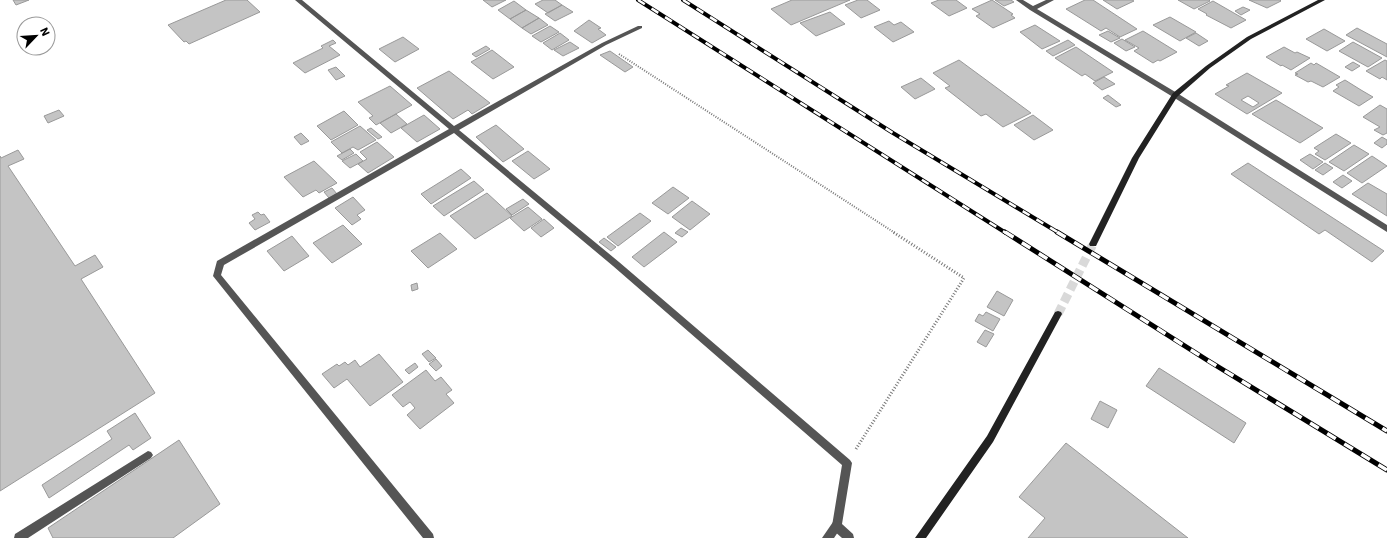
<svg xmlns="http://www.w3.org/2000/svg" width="1387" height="538" font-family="'IBM Plex Sans',sans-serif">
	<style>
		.building { fill: #c4c4c4; stroke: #999; fill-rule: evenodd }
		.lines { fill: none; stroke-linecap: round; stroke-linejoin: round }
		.secondary-tunnel { stroke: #d9d9d9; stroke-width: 9; stroke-dasharray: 9 4.5; stroke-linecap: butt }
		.path-far1 { stroke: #777; stroke-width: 2; stroke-dasharray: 1 1.5; stroke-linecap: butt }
		.path { stroke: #777; stroke-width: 3; stroke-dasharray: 1 2; stroke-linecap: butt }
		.lane { fill: #555; fill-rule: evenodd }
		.street { fill: #555; fill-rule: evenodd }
		.secondary { fill: #222; fill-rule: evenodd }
		.rail-far1-casing { stroke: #000; stroke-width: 4 }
		.rail-casing { stroke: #000; stroke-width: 5 }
		.rail-far1 { stroke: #fff; stroke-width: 2.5; stroke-dasharray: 8; stroke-linecap: butt }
		.rail { stroke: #fff; stroke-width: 3.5; stroke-dasharray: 10; stroke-linecap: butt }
	</style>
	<rect width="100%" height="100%" fill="#fff"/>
	<path class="building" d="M13 0H29L16 5Z
		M226 0H247L260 12 189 44 186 41 184 42 168 25Z
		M483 0H506L492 7Z
		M543 0H555L562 5 548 13 535 4Z
		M792 0H850L791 25 771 9Z
		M858 0H867L880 10 861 18 845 5Z
		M939 0H956L967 8 949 16 931 3Z
		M992 0 1013 14 1011 15 1015 18 993 28 976 16 980 14 972 9Z
		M995 0H1011L1014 2 1004 6Z
		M1085 0H1093L1137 29 1120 37 1106 28 1101 31 1066 9Z
		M1103 0H1132L1134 1 1117 9Z
		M1178 0H1209L1210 1 1194 9Z
		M1249 0H1280L1281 1 1267 8Z
		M514 1 526 10 510 19 498 10Z
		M1213 1 1246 20 1231 28 1206 15 1207 14 1198 9Z
		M562 5 573 12 555 21 545 14Z
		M1243 7 1250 10 1241 15 1235 11Z
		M526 10 539 18 522 28 510 19Z
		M830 12 845 24 816 36 800 23Z
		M1170 17 1196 32 1180 41 1153 25Z
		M539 18 548 25 531 34 522 28Z
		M589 20 601 28 598 29 606 35 592 43 574 31Z
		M889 21 894 25 901 22 914 32 893 42 874 27Z
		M1035 25 1060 41 1042 49 1020 32Z
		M550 26 559 32 541 42 532 36Z
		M1357 28 1387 44V57L1346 35Z
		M1324 29 1345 41 1327 51 1306 39Z
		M1108 31 1120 38 1111 42 1099 35Z
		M1143 31 1177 52 1160 61 1158 60 1153 63 1134 51 1139 48 1125 40Z
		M560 33 569 40 552 50 543 43Z
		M1196 33 1208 41 1199 46 1186 38Z
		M403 37 419 49 395 62 379 49Z
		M1122 39 1135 47 1126 51 1114 43Z
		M333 40 336 43 329 46 340 55 305 73 293 63 323 48 321 46Z
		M1068 40 1075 45 1053 56 1046 51Z
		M570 42 579 48 563 56 554 50Z
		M1353 42 1382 58 1368 67 1339 51Z
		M486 46 490 49 476 57 472 54Z
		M1076 47 1113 72 1095 81 1085 74 1082 76 1055 58Z
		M1284 47 1295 53 1297 52 1310 58 1291 70 1282 65 1281 66 1266 57Z
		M492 50 514 67 493 79 471 62Z
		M610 51 633 67 625 72 600 55Z
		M959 60 1031 113 1003 127 986 114 981 116 945 88 950 86 933 73Z
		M1385 60 1387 61V80L1382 77 1380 79 1366 71Z
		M1353 62 1360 66 1352 71 1345 67Z
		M1311 63 1314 65 1316 63 1340 77 1323 87 1311 81 1308 82 1295 75 1298 74 1295 73Z
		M336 67 345 76 336 80 328 70Z
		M449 71 490 103 472 114 468 110 453 119 417 88Z
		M1247 73 1282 93 1247 114 1215 94 1229 86 1226 85ZM1248 96 1259 103 1253 107 1241 100Z
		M1104 77 1115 84 1102 90 1093 83Z
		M921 78 935 89 915 99 901 87Z
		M1345 80 1361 90 1373 97 1359 106 1333 91 1339 87 1336 85Z
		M390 86 412 105 376 125 369 118 373 116 358 102Z
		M1108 95 1121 105 1116 107 1103 98Z
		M1276 100 1323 128 1300 143 1252 114Z
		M1380 105 1387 109V133L1383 135 1374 130 1380 127 1363 117Z
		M59 110 64 116 48 123 44 116Z
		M344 111 358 125 331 140 317 126Z
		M396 114 407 124 391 133 380 123Z
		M424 115 440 129 417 142 401 128Z
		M1033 115 1053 130 1034 140 1014 125Z
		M496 125 524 149 503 162 476 137Z
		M360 126 376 140 358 150 353 147 342 153 331 142Z
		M371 128 382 137 378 139 367 130Z
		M301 133 309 141 301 145 294 137Z
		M1336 134 1351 143 1325 160 1315 154 1319 151 1314 148Z
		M1382 137 1387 140V144L1382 148 1374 143Z
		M377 142 394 157 368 173 358 164 367 159 360 152Z
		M1354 145 1369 154 1344 171 1329 162Z
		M350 149 354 153 342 160 337 156Z
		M18 150 24 159 8 166 75 266 95 255 103 267 81 279 155 393 0 491V156L1 158Z
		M528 151 550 169 534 179 512 161Z
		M356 154 363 161 350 168 342 161Z
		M1310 154 1323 162 1313 169 1300 160Z
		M1372 156 1387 166 1362 183 1347 173Z
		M314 161 337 183 319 193 316 190 303 197 284 177Z
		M1248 163 1384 251 1372 262 1325 230 1319 234 1231 174Z
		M1325 163 1333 168 1323 175 1315 170Z
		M461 169 471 178 431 204 421 194Z
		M1343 175 1352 181 1342 188 1333 182Z
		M474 181 484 190 444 216 433 206Z
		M1368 183 1387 194V216L1352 194Z
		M673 187 689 198 668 214 652 203Z
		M332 188 337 194 329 198 324 192Z
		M487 193 512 216 475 239 450 216Z
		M353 197 365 210 357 215 361 219 352 225 335 208Z
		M523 199 529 204 512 215 506 209Z
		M692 201 710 214 690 230 672 217Z
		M528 207 542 219 524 231 510 218Z
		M258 212 261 215 264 214 270 222 255 230 249 223 255 219 252 215Z
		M640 213 651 221 618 246 607 237Z
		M544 219 554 228 541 237 531 228Z
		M343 225 362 244 332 263 313 243Z
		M681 228 688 232 682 237 675 233Z
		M664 232 677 242 644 267 632 257Z
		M440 233 457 249 428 268 411 251Z
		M292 236 309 256 284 271 267 251Z
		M604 238 616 247 611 251 599 242Z
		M417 283 418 289 412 291 411 285Z
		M997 291 1013 300 1004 316 987 307Z
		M986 312 1000 319 993 331 975 321 979 314 983 316Z
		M985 330 994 334 986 347 977 342Z
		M428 350 436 358 429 362 422 354Z
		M379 354 403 382 370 406 347 379 334 388 322 374 337 364 339 366 345 362 348 365 355 360 360 367Z
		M436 359 442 366 436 371 429 364Z
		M415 363 418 367 409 374 405 370Z
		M1159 368 1246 423 1234 443 1146 386Z
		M426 370 435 381 441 377 452 390 446 394 454 403 420 429 407 415 415 408 410 402 403 407 392 395Z
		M1100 401 1117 410 1108 428 1091 419Z
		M135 413 151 438 133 450 129 445 49 498 42 485 112 439 107 431Z
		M179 440 220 504 173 538H53L48 528Z
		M1066 443 1188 538H1028L1045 518 1019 497Z"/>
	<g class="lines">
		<path class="secondary-tunnel" d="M1058 314 1093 244"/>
		<path class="path-far1" d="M619 54 895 233"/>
		<path class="path" d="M856 449 964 278 893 232"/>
		<path class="lane" d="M295 0H302L454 126 602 43 638 26H642V28L606 45 459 130 619 262 850 460 852 463 842 524 853 534 854 538H842L833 530 832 526 842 465 613 266 454 133 224 265 221 275 433 534 434 538H423L213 276 217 261 449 129Z
			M148 451 151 452 153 455 151 458 28 538H14L15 534Z"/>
		<path class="street" d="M1016 0H1023L1033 6 1046 0H1054L1037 9 1177 93 1387 225V232L1173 97 1030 10Z
			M837 521 841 522 842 526 834 538H822L833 522Z"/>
		<path class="secondary" d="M1318 0H1325L1251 39 1210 68 1177 97 1139 158 1096 246H1090L1089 244 1132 158 1173 93 1206 66 1247 37Z
			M1058 311 1061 312 1062 314 993 442 926 538H915L987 436 1055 312Z"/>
		<g class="rail-far1-casing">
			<path id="rail-far1" d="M638 0 1006 233
				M683 0 893 133 1059 233"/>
		</g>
		<g class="rail-casing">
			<path id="rail" d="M1005 232 1207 360 1387 470
				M1057 232 1387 431"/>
		</g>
		<use href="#rail-far1" class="rail-far1"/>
		<use href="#rail" class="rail"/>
	</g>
	<g transform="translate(36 36) rotate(65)"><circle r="19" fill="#ffffff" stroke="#999999"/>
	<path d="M0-3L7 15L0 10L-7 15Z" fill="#000000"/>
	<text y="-6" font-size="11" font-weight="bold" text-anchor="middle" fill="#000000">N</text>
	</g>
</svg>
